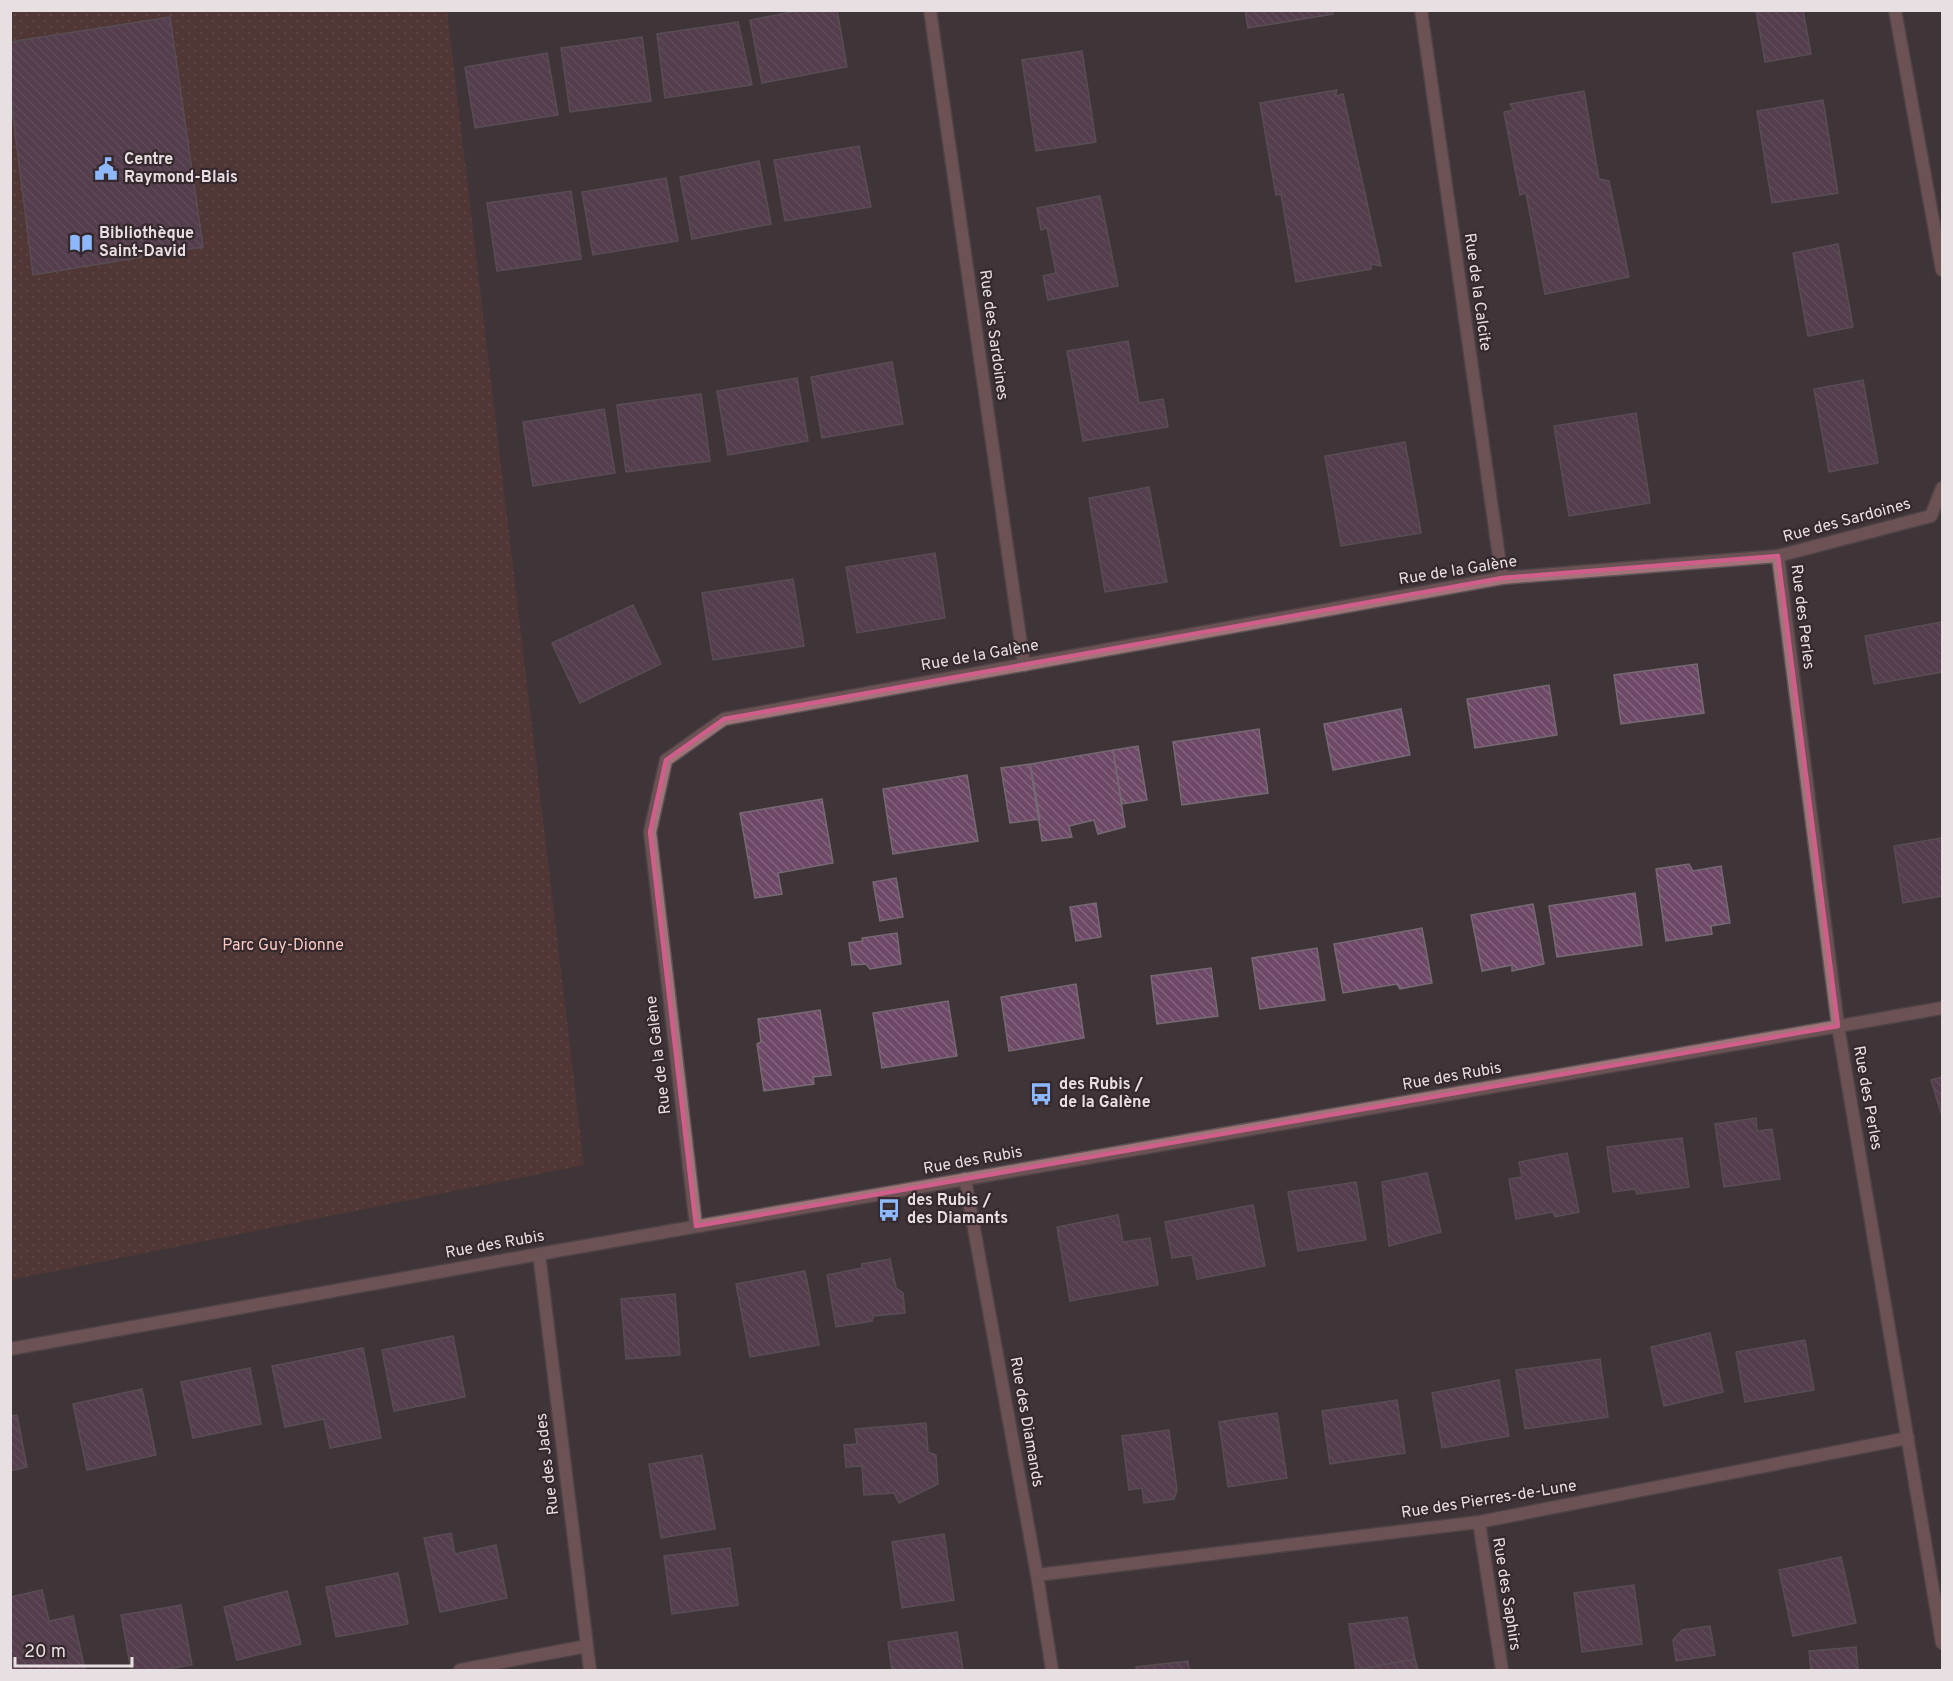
<svg xmlns="http://www.w3.org/2000/svg" width="1953" height="1681" font-family="Overpass,sans-serif">
	<style>
		.park { fill: url(#park-dots) }
		.building { fill: url(#building-back-hatch); stroke: #756b73; stroke-width: 1.5 }
		.lines { fill: none; stroke-linecap: round; stroke-linejoin: round }
		.minor-casing { stroke: #5d5357; stroke-width: 15 }
		.minor { stroke: #a27479; stroke-width: 12 }
		.marked { fill: none; stroke: #cf5e8a; stroke-width: 4.5; stroke-linejoin: round }
		.labels { text-anchor: middle; dominant-baseline: central; stroke-width: 4.5; stroke-linejoin: round; paint-order: stroke }
		.poi-label { font-size: 16px; font-weight: bold; fill: #e7dfe2; stroke: #35292e; text-anchor: start }
		.street-label { font-size: 16px; fill: #e7dfe2; stroke: #35292e }
		.park-label { font-size: 16px; fill: #fbc9bf; stroke: #35292e }
	</style>
	<defs>
		<pattern id="park-dots" width="8" height="8" patternUnits="userSpaceOnUse" patternTransform="scale(1.5)"><rect width="8" height="8" fill="#653a32"/><path d="M2 2h.1M6 6h.1" fill="none" stroke="#7b564f" stroke-width="1.8" stroke-linecap="round"/></pattern>
		<pattern id="building-back-hatch" width="6" height="6" patternUnits="userSpaceOnUse" patternTransform="scale(1.5)"><rect width="6" height="6" fill="#6e4967"/><path d="M-1 5l2 2M0 0l6 6M5-1l2 2" fill="none" stroke="#83637c"/></pattern>
	</defs>
	<rect width="100%" height="100%" fill="#3f3438"/>
	<path class="park" d="M11 11H447L584 1165 11 1280Z"/>
	<path class="building" d="M801 10H837L847 67 762 83 750 20Z
		M1245 10H1333V14L1248 28Z
		M1756 10H1803L1811 54 1765 62Z
		M170 17 203 247 33 275 10 92V42Z
		M738 22 752 85 665 98 657 34Z
		M642 37 651 101 570 112 561 48Z
		M1082 51 1096 142 1036 151 1022 60Z
		M547 53 558 115 475 128 465 67Z
		M1337 90 1335 96 1343 94 1381 266 1371 264V269L1296 282 1281 194 1276 195 1260 103Z
		M1584 91 1599 179 1609 181 1629 277 1545 294 1526 193 1520 195 1504 112 1514 110 1510 104Z
		M1823 100 1838 193 1772 203 1757 111Z
		M859 146 871 207 785 221 774 160Z
		M759 161 771 224 692 239 680 177Z
		M666 178 678 241 593 255 582 192Z
		M571 191 581 259 497 271 487 203Z
		M1100 196 1118 286 1048 300 1043 276 1056 273 1047 228 1041 230 1037 208Z
		M1838 244 1853 327 1808 336 1793 253Z
		M1128 341 1139 403 1163 399 1168 427 1083 441 1067 351Z
		M892 362 903 424 822 438 811 377Z
		M797 378 808 441 728 455 717 391Z
		M1863 380 1878 463 1829 472 1814 389Z
		M701 394 710 461 626 472 617 405Z
		M604 409 615 473 533 486 523 422Z
		M1636 413 1650 503 1569 516 1554 426Z
		M1405 442 1421 533 1341 546 1325 456Z
		M1149 487 1167 582 1105 592 1089 498Z
		M935 553 945 618 857 633 846 567Z
		M793 579 804 646 713 660 702 593Z
		M633 605 661 664 580 703 552 643Z
		M1942 622V672L1874 684 1865 636Z
		M1697 664 1704 713 1621 724 1614 675Z
		M1549 685 1557 735 1475 748 1467 699Z
		M1401 709 1410 755 1333 770 1324 724Z
		M1259 729 1268 793 1182 805 1173 742Z
		M1138 746 1147 800 1122 804 1113 750Z
		M1113 750 1125 827 1098 834 1094 820 1069 826 1072 837 1042 841 1030 764Z
		M1030 764 1040 819 1010 823 1001 768Z
		M967 775 978 841 893 854 883 789Z
		M822 799 833 863 778 873 782 894 755 898 740 813Z
		M1942 838V896L1903 903 1894 846Z
		M1689 864 1693 871 1721 866 1730 923 1711 926 1712 934 1666 941 1656 869Z
		M896 878 903 917 880 921 873 882Z
		M1635 893 1642 945 1557 957 1549 906Z
		M1096 903 1101 937 1076 941 1070 907Z
		M1533 904 1544 964 1512 971V965L1482 971 1471 915Z
		M1422 928 1432 983 1400 989 1397 984 1343 993 1334 944Z
		M897 933 901 964 870 969 866 964 852 965 849 943 863 941 862 938Z
		M1317 948 1325 1000 1260 1009 1252 958Z
		M1211 968 1218 1016 1157 1024 1151 976Z
		M1076 984 1084 1038 1009 1051 1001 997Z
		M948 1001 957 1056 882 1068 873 1013Z
		M820 1010 831 1075 813 1077 814 1084 764 1091 757 1044 761 1042 758 1019Z
		M1942 1077V1116L1931 1080Z
		M1756 1118 1757 1131 1772 1129 1780 1179 1724 1187 1715 1124Z
		M1682 1138 1689 1187 1637 1194 1635 1189 1613 1192 1607 1147Z
		M1567 1153 1579 1212 1555 1217 1553 1212 1516 1219 1509 1179 1522 1177 1519 1162Z
		M1427 1173 1441 1232 1389 1246 1382 1182Z
		M1356 1182 1366 1240 1298 1251 1288 1192Z
		M1253 1205 1265 1266 1197 1279 1192 1255 1172 1258 1165 1222Z
		M1118 1215 1123 1242 1150 1238 1158 1285 1070 1301 1057 1227Z
		M890 1259 896 1288 903 1293 905 1313 873 1316 872 1321 836 1327 827 1275 862 1268V1264Z
		M805 1271 819 1345 750 1357 736 1284Z
		M675 1294 680 1355 626 1359 621 1299Z
		M1710 1333 1723 1392 1664 1406 1651 1347Z
		M453 1336 465 1397 394 1411 382 1350Z
		M1805 1340 1814 1390 1745 1402 1736 1352Z
		M363 1348 381 1438 330 1448 324 1419 285 1427 272 1366Z
		M1600 1359 1608 1417 1525 1429 1516 1370Z
		M250 1368 261 1424 193 1438 181 1382Z
		M1499 1380 1509 1436 1442 1448 1432 1393Z
		M142 1389 156 1455 87 1470 73 1404Z
		M1397 1400 1405 1453 1330 1464 1322 1411Z
		M1277 1413 1287 1478 1228 1487 1219 1422Z
		M17 1415 27 1467 10 1471V1416Z
		M926 1423 928 1452 936 1455 938 1484 899 1503 894 1493 864 1495 862 1466 846 1467 844 1445 857 1444 855 1429Z
		M1169 1430 1177 1490 1174 1499 1144 1503 1142 1488 1129 1490 1122 1436Z
		M702 1455 715 1529 661 1538 649 1464Z
		M451 1533 455 1554 496 1545 507 1598 440 1612 424 1538Z
		M944 1534 954 1600 902 1608 892 1542Z
		M730 1548 738 1605 672 1614 664 1556Z
		M1841 1557 1856 1623 1793 1636 1779 1570Z
		M398 1573 408 1624 336 1637 326 1587Z
		M1634 1585 1642 1644 1582 1652 1574 1593Z
		M42 1590 49 1621 73 1616 85 1670H10V1597Z
		M287 1591 301 1644 237 1660 224 1607Z
		M181 1605 192 1665 162 1670H131L121 1615Z
		M1407 1617 1415 1659 1356 1670 1349 1624Z
		M1710 1626 1715 1655 1676 1661 1673 1640 1682 1630Z
		M957 1632 963 1670H892L888 1642Z
		M1856 1647 1858 1670H1811L1809 1651Z
		M1415 1659 1418 1670H1356Z
		M1188 1661 1189 1670H1137L1136 1667Z"/>
	<g class="lines">
		<g class="minor-casing">
			<path id="minor" d="M930 10 1024 665
				M1421 10 1502 578
				M1895 10 1942 270
				M1778 556 1838 1026 1942 1643
				M965 1179 1037 1575 1052 1670
				M696 1226 650 832 666 760 724 719 1502 578 1778 556 1931 516 1942 488
				M539 1254 590 1670
				M10 1349 539 1254 1942 1008
				M1479 1522 1502 1670
				M1037 1575 1479 1522 1908 1438
				M460 1670 587 1646"/>
		</g>
		<use href="#minor" class="minor"/>
	</g>
	<path d="M0 0H1953V1681H0ZM1778 556 1838 1026 696 1226 650 832 666 760 724 719 1502 578Z" fill="#3f3438" fill-opacity=".55" fill-rule="evenodd"/>
	<path class="marked" d="M1778 556 1838 1026 696 1226 650 832 666 760 724 719 1502 578Z"/>
	<defs>
		<g id="civic-bare" transform="scale(1.8)"><path d="M-.6-6.5H3V-4.5H.6V-3L4-1V1h2V6H-6V1h2V-1L-.6-3ZM-1.2 2.5V6h2.4V2.5Z" fill="#8db9fc" stroke="#35292e" stroke-width="2.5" paint-order="stroke"/></g>
		<g id="library-bare" transform="scale(1.8)"><path d="M-6-4Q-3-5.5-.7-3.5V5Q-3 3-6 4ZM6-4Q3-5.5 .7-3.5V5Q3 3 6 4Z" fill="#8db9fc" stroke="#35292e" stroke-width="2.5" paint-order="stroke"/></g>
		<g id="bus-bare" transform="scale(1.8)"><path d="M-5-6H5V4H4V6H2V4H-2V6H-4V4H-5ZM-3.5-4V0h7V-4ZM-3.5 1.2v1.5H-2V1.2ZM2 1.2v1.5H3.5V1.2Z" fill="#8db9fc" stroke="#35292e" stroke-width="2.5" paint-order="stroke"/></g>
	</defs>
	<g fill-rule="evenodd">
		<use href="#civic-bare" x="106" y="169"/>
		<use href="#library-bare" x="81" y="243"/>
		<use href="#bus-bare" x="1041" y="1094"/>
		<use href="#bus-bare" x="889" y="1210"/>
	</g>
	<g class="labels">
		<g class="poi-label">
			<text x="124" y="160">Centre<tspan x="124" dy="18">Raymond-Blais</tspan></text>
			<text x="99" y="234">Bibliothèque<tspan x="99" dy="18">Saint-David</tspan></text>
			<text x="1059" y="1085">des Rubis /<tspan x="1059" dy="18">de la Galène</tspan></text>
			<text x="907" y="1201">des Rubis /<tspan x="907" dy="18">des Diamants</tspan></text>
		</g>
		<g class="street-label">
			<text transform="translate(1477 292) rotate(82)">Rue de la Calcite</text>
			<text transform="translate(993 335) rotate(82)">Rue des Sardoines</text>
			<text transform="translate(1847 521) rotate(-15)">Rue des Sardoines</text>
			<text transform="translate(1458 571) rotate(-9)">Rue de la Galène</text>
			<text transform="translate(1802 617) rotate(83)">Rue des Perles</text>
			<text transform="translate(980 656) rotate(-10)">Rue de la Galène</text>
			<text transform="translate(659 1055) rotate(-97)">Rue de la Galène</text>
			<text transform="translate(1452 1077) rotate(-10)">Rue des Rubis</text>
			<text transform="translate(1867 1098) rotate(80)">Rue des Perles</text>
			<text transform="translate(973 1161) rotate(-10)">Rue des Rubis</text>
			<text transform="translate(495 1245) rotate(-10)">Rue des Rubis</text>
			<text transform="translate(1026 1422) rotate(80)">Rue des Diamands</text>
			<text transform="translate(548 1464) rotate(-97)">Rue des Jades</text>
			<text transform="translate(1489 1500) rotate(-9)">Rue des Pierres-de-Lune</text>
			<text transform="translate(1506 1594) rotate(81)">Rue des Saphirs</text>
		</g>
		<g class="park-label">
			<text x="283" y="946">Parc Guy-Dionne</text>
		</g>
	</g>
	<rect width="1953" height="1681" fill="none" stroke="#e7dfe2" stroke-width="24"/>
	<path d="M15 1657v9h117v-9" fill="none" stroke="#e7dfe2" stroke-width="3"/>
	<text x="24" y="1657" font-size="18" fill="#e7dfe2" stroke="#35292e" stroke-width="4.5" paint-order="stroke">20 m</text>
</svg>
